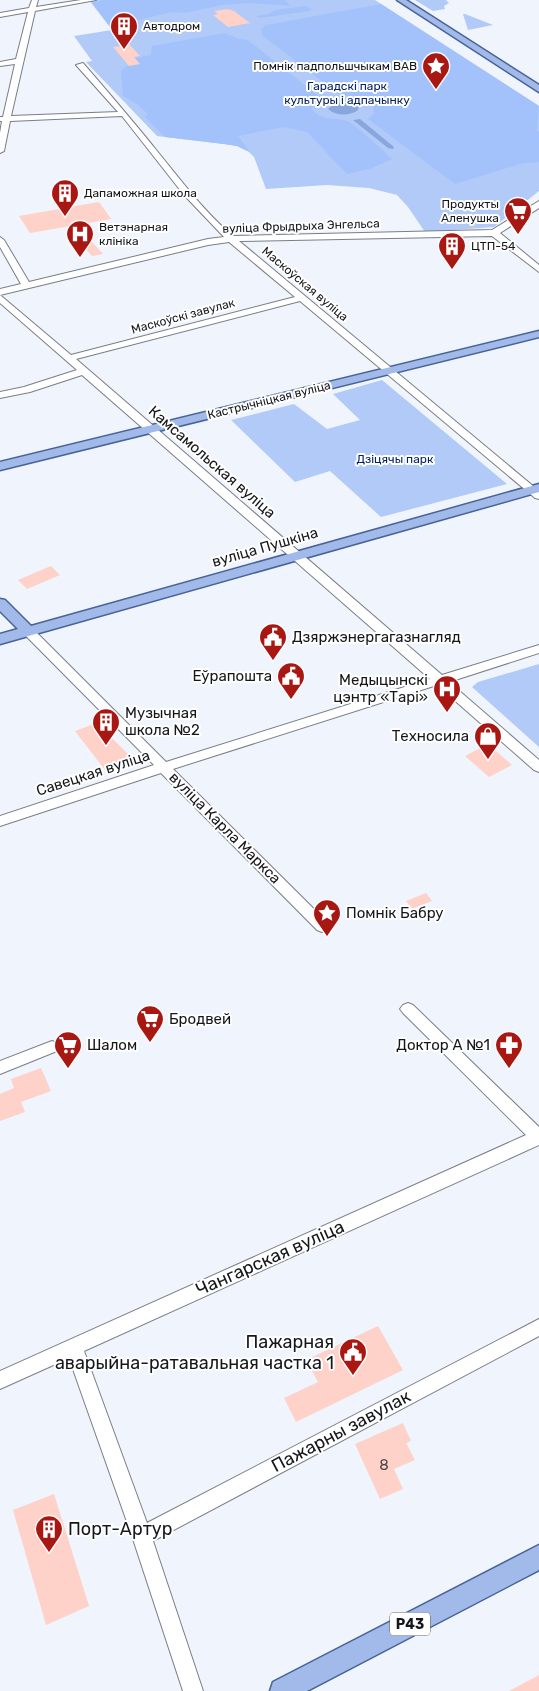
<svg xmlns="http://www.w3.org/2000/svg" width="539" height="1691" font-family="Rubik,sans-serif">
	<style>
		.green { fill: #b1caf8 }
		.forest { fill: #a3c2fb }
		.water { fill: #89a6dd }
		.building { fill: #fed1c9 }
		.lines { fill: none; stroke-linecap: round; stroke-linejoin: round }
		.minor-casing { stroke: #7a7e86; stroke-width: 2 }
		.major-casing { stroke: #486397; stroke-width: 3 }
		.minor { fill: #fff; fill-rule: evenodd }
		.major { fill: #a2bae9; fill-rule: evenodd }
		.labels { text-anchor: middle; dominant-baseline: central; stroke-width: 4; stroke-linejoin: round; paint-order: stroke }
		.far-poi-label { font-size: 12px; fill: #15171a; stroke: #fff; text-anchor: start }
		.far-park-label { font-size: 12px; fill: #072464; stroke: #fff }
		.far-street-label { font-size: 12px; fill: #15171a; stroke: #fff }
		.shield { fill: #fff; stroke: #5b5d5f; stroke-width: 1 }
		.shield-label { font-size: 14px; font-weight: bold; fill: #15171a }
		.street-label { font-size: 15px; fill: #15171a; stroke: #fff }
		.poi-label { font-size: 15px; fill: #15171a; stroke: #fff; text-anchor: start }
		.near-number-label { font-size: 15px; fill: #4f4646 }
		.near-street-label { font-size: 18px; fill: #15171a; stroke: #fff }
		.near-poi-label { font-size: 18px; fill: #15171a; stroke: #fff; text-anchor: end }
	</style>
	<rect width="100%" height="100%" fill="#eff4fd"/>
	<path class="green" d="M89 0H375L539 106V191L494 227 425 232 408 207 397 195 369 188 327 185 266 189 254 157 249 152 237 146 224 144 157 136 86 62 92 61 74 36 112 30Z
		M415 0H446L449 3 444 6 445 9 433 11Z
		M463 14H465L493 25 468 30Z
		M382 380 507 484 381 517 330 471 295 482 231 420 294 404 327 429 360 420 333 394Z
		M539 664V747L472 687 478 682Z"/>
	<path class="forest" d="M103 0H285L290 6 251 3 222 5 185 13 172 12 127 23 135 31 113 30 92 3Z
		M381 4 539 106 537 130 539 132V162L523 163 455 184 368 119 374 114 372 102 353 96H341L262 35 261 29 266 25Z
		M305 6 312 9 310 11 259 18 256 16 269 14 275 10Z
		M225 33 239 39 248 40 322 99 311 109C326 123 332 116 347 121 356 124 383 151 392 159L370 169 347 174 307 132 283 127 238 136 250 152 237 146 224 144 165 137 145 117 148 114 137 104 123 96 121 71 126 66 140 64 135 58 151 55 152 46Z"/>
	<path class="water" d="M341 102 356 105 359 108 357 111C348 116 336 116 328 109L334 104Z
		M360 119 394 147 393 149 388 148 353 120Z"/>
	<path class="building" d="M228 9 234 11 250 23 228 27 213 15 218 14 214 11Z
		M130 45 140 56 134 57 140 64 129 66 113 47Z
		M99 202 111 219 30 233 19 216Z
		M91 241 103 254 92 256 80 243Z
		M51 566 60 575 27 589 18 580Z
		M97 723 135 761 105 770 75 731Z
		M488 744 512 765 489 777 465 756Z
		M426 893 432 901 412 909 406 901Z
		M41 1068 51 1091 21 1102 25 1112 0 1121V1094L14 1088 11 1079Z
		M378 1326 403 1370 296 1422 284 1398 318 1382 306 1360Z
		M403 1423 411 1441 406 1443 415 1460 394 1469 403 1489 380 1499 355 1444Z
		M54 1494 89 1606 46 1625 13 1510Z
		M539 1675V1691H509Z"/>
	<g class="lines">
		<g class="minor-casing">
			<path id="minor" d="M32 0H38L36 7 81 0H96L35 11 11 116 118 112 76 65 83 63C108 92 133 121 157 151 181 180 204 212 233 236L492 230 539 201V208L500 233 539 265V272L492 236 239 241 539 491V499L535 498 300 301 76 359 442 675 539 645V653L449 682 539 760V772L534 770 437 685 173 769 327 922 329 926 327 930 322 932 317 930 161 773 0 826V816L154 765 23 633 21 630 23 627H31L166 762 430 679 82 375 30 392 0 398V392L24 387 77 370 0 303V295L71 355 295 297 229 242 208 245 0 295V289L21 284 0 247V237L4 240 29 282 208 239 224 237 184 195 122 116 10 121 4 151 0 153V133L2 121H0V117H3L15 64 0 66V62L16 59 28 12 0 17V13L29 8Z
				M408 1003 413 1005 539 1127V1145L84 1351 147 1523 539 1319V1336L153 1541 203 1691H183L132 1536 69 1358 0 1389V1371L526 1135 403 1013 400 1009 403 1005Z
				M52 1041 57 1043 60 1047 57 1051 0 1074V1061Z"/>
		</g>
		<g class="major-casing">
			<path id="major" d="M397 0H406L539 85V92Z
				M539 331V337L0 470V462Z
				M539 484V492L0 644V634L18 629 0 611V599L5 600 31 626Z
				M539 1545V1570L307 1691H270L273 1682Z"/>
		</g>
		<use href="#minor" class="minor"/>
		<use href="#major" class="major"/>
	</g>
	<defs>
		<g id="building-pin" transform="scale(1.4375)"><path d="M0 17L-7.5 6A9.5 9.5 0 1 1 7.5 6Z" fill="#a91712" stroke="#fff"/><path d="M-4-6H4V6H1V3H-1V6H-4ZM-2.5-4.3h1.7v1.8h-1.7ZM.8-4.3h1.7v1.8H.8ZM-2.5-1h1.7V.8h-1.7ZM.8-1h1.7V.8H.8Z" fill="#fff"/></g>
		<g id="sight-pin" transform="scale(1.4375)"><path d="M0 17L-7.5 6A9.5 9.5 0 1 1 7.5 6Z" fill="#a91712" stroke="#fff"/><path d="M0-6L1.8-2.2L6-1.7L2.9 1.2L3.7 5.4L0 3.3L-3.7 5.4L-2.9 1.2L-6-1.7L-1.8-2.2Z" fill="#fff"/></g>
		<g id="supermarket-pin" transform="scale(1.4375)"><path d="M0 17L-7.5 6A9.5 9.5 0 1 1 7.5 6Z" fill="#a91712" stroke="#fff"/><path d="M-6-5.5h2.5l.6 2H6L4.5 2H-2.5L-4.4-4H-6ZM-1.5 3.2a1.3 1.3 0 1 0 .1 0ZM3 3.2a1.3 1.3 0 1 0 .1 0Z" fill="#fff"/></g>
		<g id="hospital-pin" transform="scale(1.4375)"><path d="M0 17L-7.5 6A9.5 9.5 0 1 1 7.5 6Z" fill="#a91712" stroke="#fff"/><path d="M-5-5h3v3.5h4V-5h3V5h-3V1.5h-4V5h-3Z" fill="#fff"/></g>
		<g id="civic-pin" transform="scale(1.4375)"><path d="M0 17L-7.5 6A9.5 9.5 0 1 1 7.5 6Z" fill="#a91712" stroke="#fff"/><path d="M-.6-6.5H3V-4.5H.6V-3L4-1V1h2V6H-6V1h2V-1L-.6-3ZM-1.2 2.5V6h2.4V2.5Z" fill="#fff"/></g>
		<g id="shop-pin" transform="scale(1.4375)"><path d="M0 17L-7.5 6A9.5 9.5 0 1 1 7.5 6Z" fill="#a91712" stroke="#fff"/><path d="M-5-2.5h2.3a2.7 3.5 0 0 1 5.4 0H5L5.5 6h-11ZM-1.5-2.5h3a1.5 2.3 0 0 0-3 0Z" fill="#fff"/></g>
		<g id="pharmacy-pin" transform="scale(1.4375)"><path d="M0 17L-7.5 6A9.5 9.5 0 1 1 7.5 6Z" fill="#a91712" stroke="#fff"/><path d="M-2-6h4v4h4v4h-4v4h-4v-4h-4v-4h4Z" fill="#fff"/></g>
	</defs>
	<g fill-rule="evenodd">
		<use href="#building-pin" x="124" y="26"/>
		<use href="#sight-pin" x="436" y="66"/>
		<use href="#building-pin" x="65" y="193"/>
		<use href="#supermarket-pin" x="518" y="211"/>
		<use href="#hospital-pin" x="80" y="234"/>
		<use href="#building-pin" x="452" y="246"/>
		<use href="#civic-pin" x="273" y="637"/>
		<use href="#civic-pin" x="291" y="676"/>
		<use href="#hospital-pin" x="447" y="689"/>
		<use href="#building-pin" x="106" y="722"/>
		<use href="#shop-pin" x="488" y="736"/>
		<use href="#sight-pin" x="327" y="913"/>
		<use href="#supermarket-pin" x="150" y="1019"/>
		<use href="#supermarket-pin" x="68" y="1045"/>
		<use href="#pharmacy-pin" x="509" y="1045"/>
		<use href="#civic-pin" x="353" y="1352"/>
		<use href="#building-pin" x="49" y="1529"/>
	</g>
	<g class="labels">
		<g class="far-poi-label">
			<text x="143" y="26">Автодром</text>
			<text x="417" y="66" text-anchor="end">Помнік падпольшчыкам ВАВ</text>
			<text x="84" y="193">Дапаможная школа</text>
			<text x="499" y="204" text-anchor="end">Продукты<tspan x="499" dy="14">Аленушка</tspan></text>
			<text x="99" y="227">Ветэнарная<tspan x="99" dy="14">клініка</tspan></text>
			<text x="471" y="246">ЦТП-54</text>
		</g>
		<g class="far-park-label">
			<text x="347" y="86">Гарадскі парк<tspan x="347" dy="14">культуры і адпачынку</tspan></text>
			<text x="395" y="459">Дзіцячы парк</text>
		</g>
		<g class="far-street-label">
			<text transform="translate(301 226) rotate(-2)">вуліца Фрыдрыха Энгельса</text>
			<text transform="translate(305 284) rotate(40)">Маскоўская вуліца</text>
			<text transform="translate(183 316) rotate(-15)">Маскоўскі завулак</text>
			<text transform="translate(269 400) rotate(-14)">Кастрычніцкая вуліца</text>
		</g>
		<rect class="shield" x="390" y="1612.5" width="40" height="23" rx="4"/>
		<g class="shield-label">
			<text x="410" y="1624">Р43</text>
		</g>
		<g class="street-label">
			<text transform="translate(212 462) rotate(41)">Камсамольская вуліца</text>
			<text transform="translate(265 547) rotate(-16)">вуліца Пушкіна</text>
			<text transform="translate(93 773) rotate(-18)">Савецкая вуліца</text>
			<text transform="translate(225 828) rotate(45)">вуліца Карла Маркса</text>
		</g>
		<g class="poi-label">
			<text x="292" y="637">Дзяржэнергагазнагляд</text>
			<text x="272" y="676" text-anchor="end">Еўрапошта</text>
			<text x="428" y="680" text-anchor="end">Медыцынскі<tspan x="428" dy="17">цэнтр «Тарі»</tspan></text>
			<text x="125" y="713">Музычная<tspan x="125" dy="17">школа №2</tspan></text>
			<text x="469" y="736" text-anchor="end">Техносила</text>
			<text x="346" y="913">Помнік Бабру</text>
			<text x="169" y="1019">Бродвей</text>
			<text x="87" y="1045">Шалом</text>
			<text x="490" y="1045" text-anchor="end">Доктор А №1</text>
		</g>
		<g class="near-number-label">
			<text x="384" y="1465">8</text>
		</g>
		<g class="near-street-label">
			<text transform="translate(270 1258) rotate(-24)">Чангарская вуліца</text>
			<text transform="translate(341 1431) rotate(-28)">Пажарны завулак</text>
		</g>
		<g class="near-poi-label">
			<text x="334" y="1342">Пажарная<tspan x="334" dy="21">аварыйна-ратавальная частка 1</tspan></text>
			<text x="68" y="1529" text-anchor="start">Порт-Артур</text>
		</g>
	</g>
</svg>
